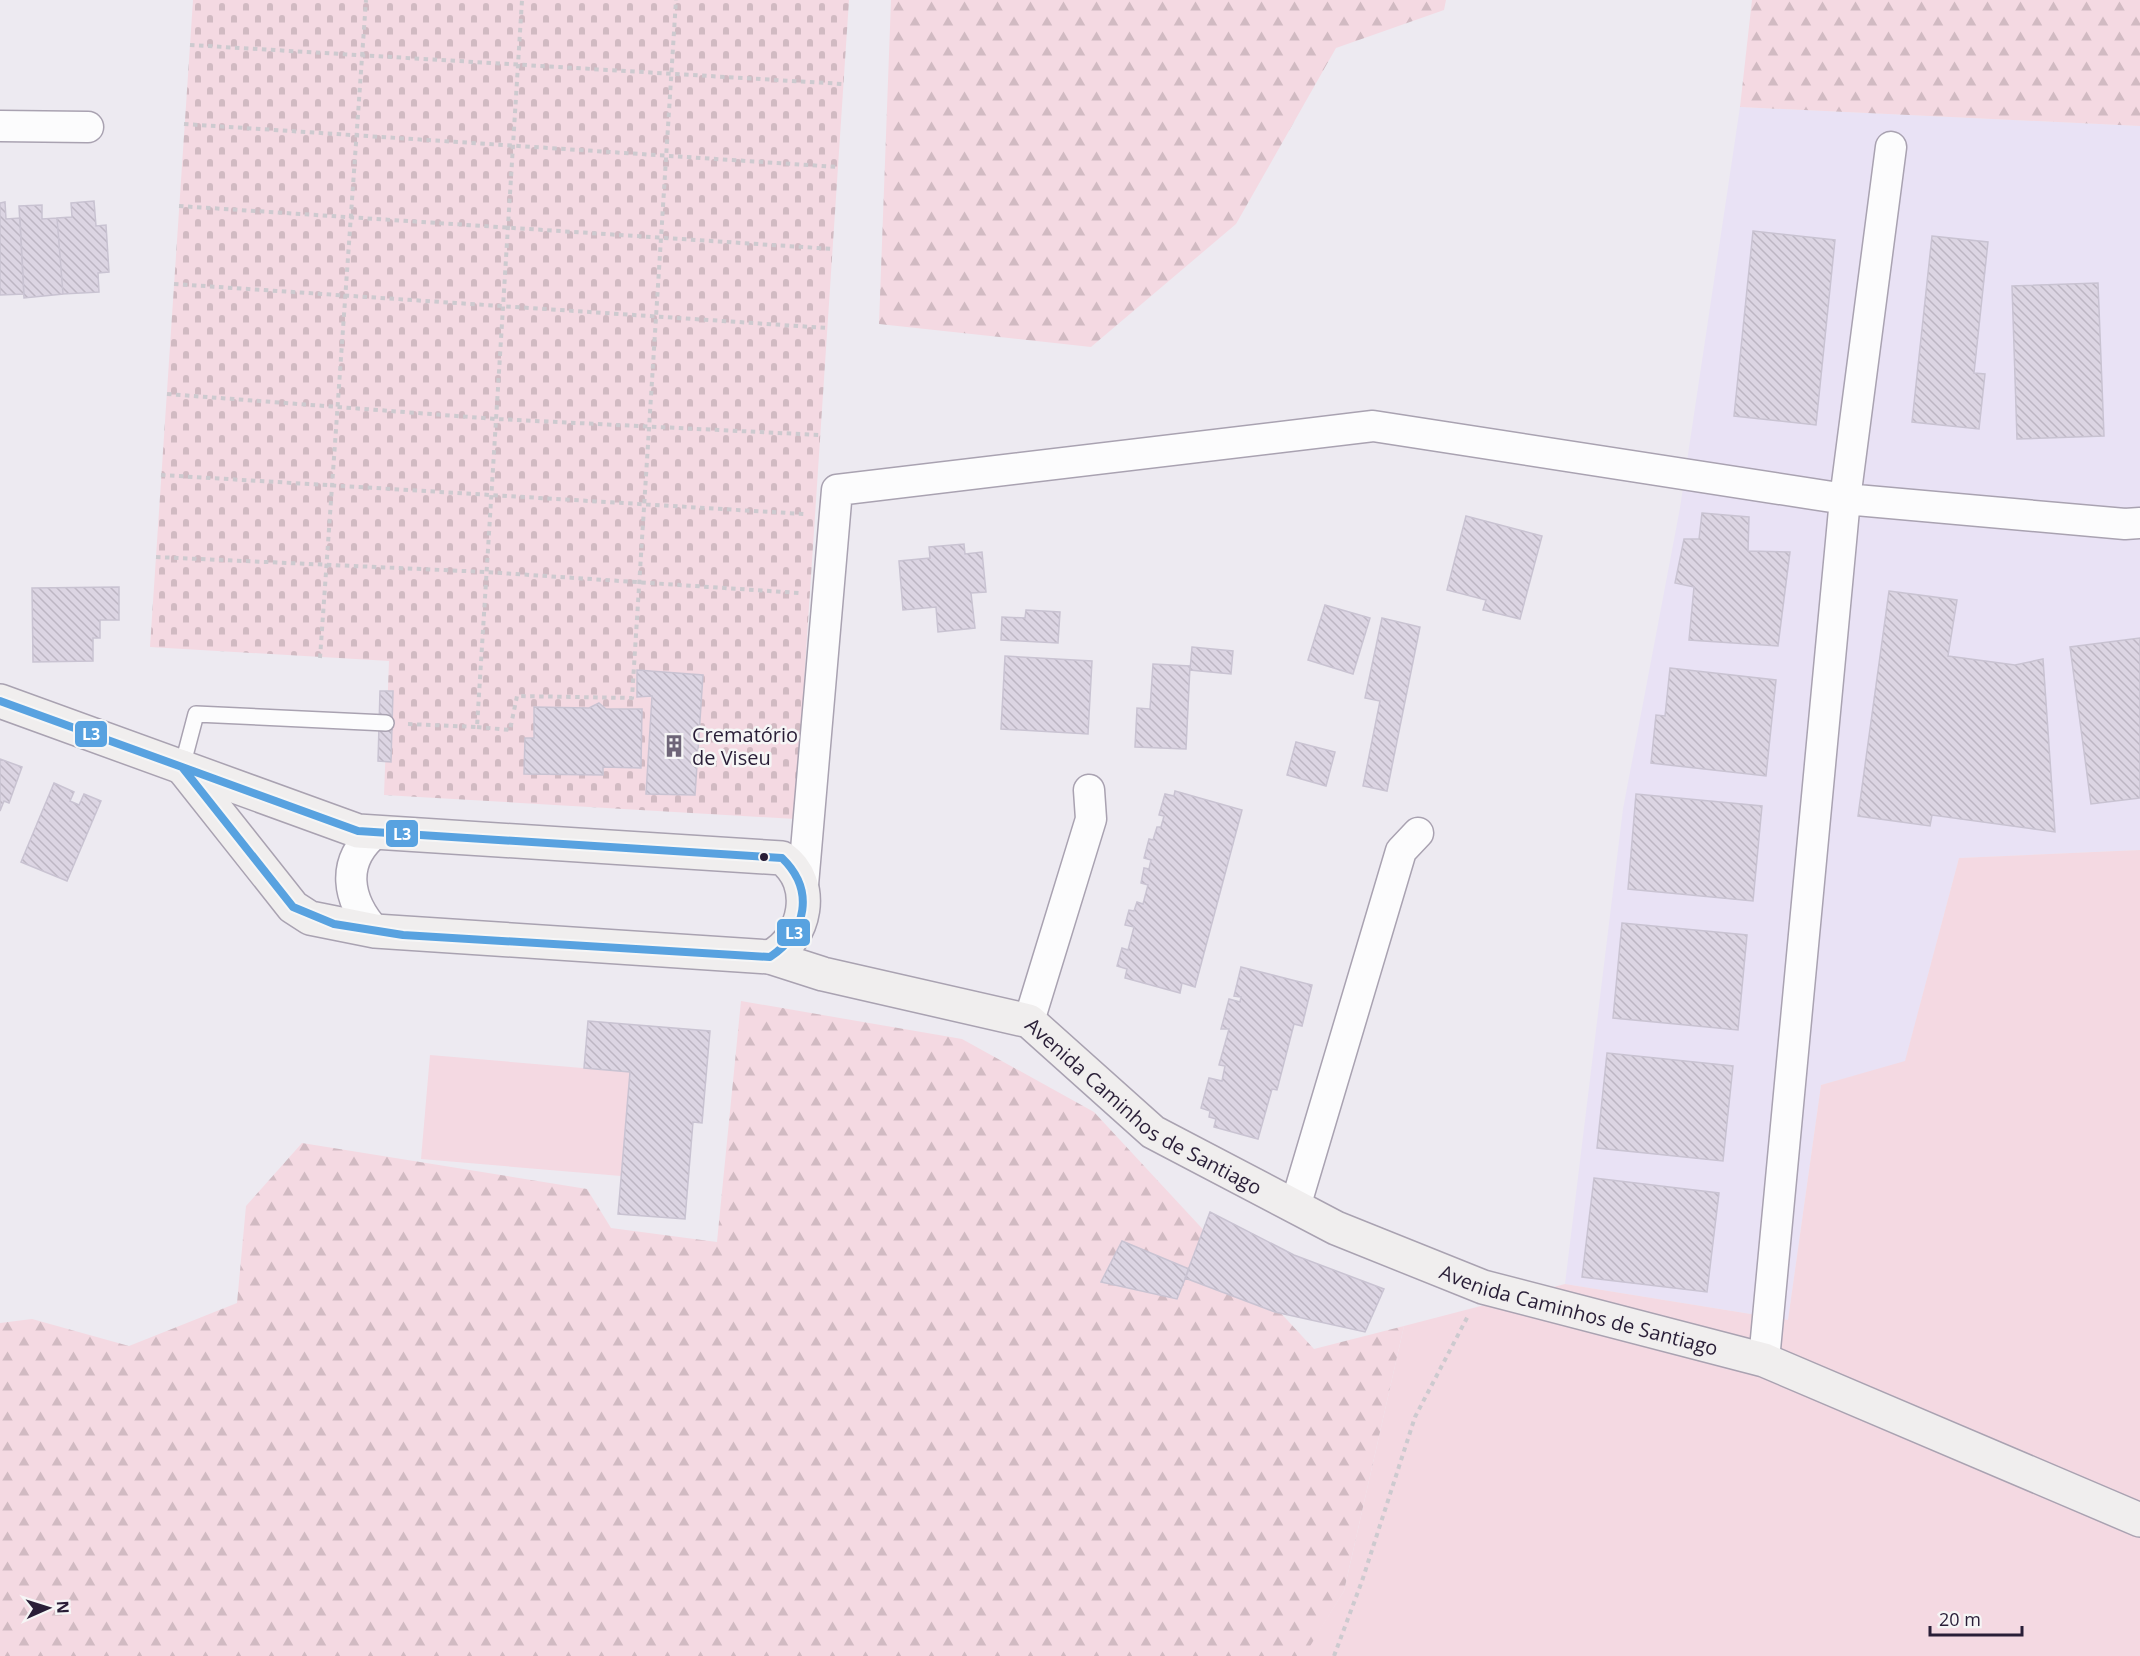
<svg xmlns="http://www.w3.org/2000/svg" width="2140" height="1656" font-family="'Open Sans',sans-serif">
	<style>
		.built { fill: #e9e2f5 }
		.grass { fill: #f4d9e2 }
		.forest { fill: url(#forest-firs) }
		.cemetery { fill: url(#cemetery-stones) }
		.building { fill: url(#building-back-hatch); stroke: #c9c3d2; stroke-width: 1.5 }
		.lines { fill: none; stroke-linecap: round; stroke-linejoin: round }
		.lane-casing { stroke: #a9a2b1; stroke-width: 18 }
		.street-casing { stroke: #a9a2b1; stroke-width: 33 }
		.secondary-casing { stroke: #a9a2b1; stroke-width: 36 }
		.path { stroke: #cdcacf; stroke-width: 4; stroke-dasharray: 4.5 4.5; stroke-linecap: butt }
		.lane { stroke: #fcfcfd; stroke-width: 15 }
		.street { stroke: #fcfcfd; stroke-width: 30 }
		.secondary { stroke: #f0eeee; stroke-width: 33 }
		.bus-1-casing { stroke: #f6f6f6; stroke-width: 12 }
		.bus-1 { stroke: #58a2e0; stroke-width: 8 }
		.bus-dot { fill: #291e37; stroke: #f6f6f6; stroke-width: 2 }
		.labels { text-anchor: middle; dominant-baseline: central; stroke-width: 5; stroke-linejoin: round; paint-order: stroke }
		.poi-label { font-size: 20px; fill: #291e37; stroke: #f6f6f6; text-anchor: start }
		.street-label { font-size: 20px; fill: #291e37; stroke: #f6f6f6 }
		.line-badge { stroke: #f6f6f6; stroke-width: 2 }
		.badge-label { font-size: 16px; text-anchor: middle; font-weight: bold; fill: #fff }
	</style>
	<defs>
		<pattern id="forest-firs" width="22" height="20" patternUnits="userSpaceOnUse" patternTransform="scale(1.5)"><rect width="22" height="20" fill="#f4d9e2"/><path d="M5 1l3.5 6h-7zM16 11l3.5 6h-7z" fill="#d1bac2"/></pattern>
		<pattern id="cemetery-stones" width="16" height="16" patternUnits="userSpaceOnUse" patternTransform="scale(1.5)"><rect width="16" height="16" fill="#f4d9e2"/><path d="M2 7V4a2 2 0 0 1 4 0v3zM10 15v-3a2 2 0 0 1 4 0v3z" fill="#d1bac2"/></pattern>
		<pattern id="building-back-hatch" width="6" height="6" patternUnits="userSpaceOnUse" patternTransform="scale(1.5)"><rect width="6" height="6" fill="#dcd5e3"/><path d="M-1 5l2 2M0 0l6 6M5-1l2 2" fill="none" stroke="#bdb6c3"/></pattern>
	</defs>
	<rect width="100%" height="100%" fill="#edeaf1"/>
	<path class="built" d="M1740 107 2140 126V850L1959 858 1905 1062 1821 1085 1788 1320 1565 1284 1623 809 1680 508Z"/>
	<path class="grass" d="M2140 850V1656H1303L1344 1591 1404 1326 1565 1284 1788 1320 1821 1085 1905 1061 1959 858Z
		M430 1055 630 1072 621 1176 421 1159Z"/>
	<path class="forest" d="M891 0H1446L1444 10 1336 48 1236 224 1091 347 879 324Z
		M1752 0H2140V126L1740 107Z
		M741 1001 962 1039 1094 1112 1314 1349 1404 1326 1344 1591 1304 1656H0V1323L32 1319 129 1346 237 1303 246 1206 302 1143 587 1189 611 1228 717 1242Z"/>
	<path class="cemetery" d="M193 0H849L795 819 384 795 389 661 150 647Z"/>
	<path class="building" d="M94 201 96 226 106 225 109 272 98 273 99 292 63 294 57 218 72 217 71 203Z
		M5 202 6 219 20 218 24 294 0 295V203Z
		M42 205V219L57 218 63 294 24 298 19 206Z
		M1753 231 1835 240 1816 425 1734 416Z
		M1932 236 1988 242 1974 373 1985 374 1979 429 1912 422Z
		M2098 283 2104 436 2017 439 2012 286Z
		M1702 513 1749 517 1748 551 1790 552 1778 646 1689 640 1694 587 1675 583 1684 539H1699Z
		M1466 516 1542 536 1520 619 1483 610 1486 600 1447 590Z
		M964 544 965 554 982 552 986 592 971 593 975 628 938 632 936 607 903 610 899 561 930 558 929 547Z
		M119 587V620H100V638H93V661L33 662 32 588Z
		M1889 591 1957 600 1948 656 2015 665 2043 659 2055 832 1932 815 1930 826 1858 816Z
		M1325 605 1370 618 1353 674 1308 660Z
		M1026 610 1060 612 1058 643 1001 640 1002 617 1025 618Z
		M1382 618 1420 627 1387 791 1363 786 1380 701 1365 698Z
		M2140 638V798L2091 804 2070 647Z
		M1192 647 1233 651 1231 674 1190 670Z
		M1005 656 1092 661 1088 734 1001 729Z
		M1153 664 1190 666 1186 749 1135 747 1137 708 1150 709Z
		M1670 668 1776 680 1766 776 1651 763 1656 715 1665 716Z
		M637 670 703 675 695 795 646 794 652 696 637 697Z
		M380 691H393L391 762 378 761Z
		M599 703 606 709H642L641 768 603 767V775L524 774 525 738H534V707L589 708Z
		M1296 742 1335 752 1326 786 1287 775Z
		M0 759 22 767 9 803 4 801 0 811Z
		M54 783 74 792 70 801 79 805 84 794 101 801 67 881 21 862Z
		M1175 791 1242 810 1195 987 1182 983 1180 993 1125 978 1127 969 1117 966 1122 948 1128 950 1134 927 1125 925 1129 910 1134 911 1137 902 1143 904 1148 885 1141 883 1144 868 1149 869 1151 860 1144 858 1149 839 1153 840 1157 827H1161L1164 816 1159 815 1165 794 1174 796Z
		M1636 794 1762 806 1753 901 1628 889Z
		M1622 923 1747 935 1738 1030 1613 1018Z
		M1241 967 1312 985 1302 1026 1294 1024 1277 1090 1272 1089 1258 1139 1214 1127 1216 1119 1209 1117 1210 1111 1201 1108 1209 1078 1222 1081 1225 1066 1219 1065 1229 1029H1221L1229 999 1240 1002 1241 997 1234 996Z
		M588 1021 710 1031 702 1123 693 1122 685 1219 618 1214 630 1072 584 1068Z
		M1607 1053 1733 1066 1723 1161 1597 1148Z
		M1594 1178 1719 1193 1707 1292 1582 1277Z
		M1210 1212 1294 1255 1384 1289 1365 1332 1275 1312 1185 1278Z
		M1122 1241 1189 1269 1177 1299 1101 1282Z"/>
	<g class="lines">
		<g class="lane-casing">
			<path id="lane" d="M182 767 196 714 386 723"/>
		</g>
		<g class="street-casing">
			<path id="street" d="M0 126 88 127
				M375 833C340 862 347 900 375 931
				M803 885 837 490 1373 426 1845 499 2125 524 2140 523
				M1029 1021 1091 819 1089 790
				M1295 1207 1401 851 1418 833
				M1764 1360 1845 499 1891 147"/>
		</g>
		<g class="secondary-casing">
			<g id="secondary">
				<path d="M0 701 358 831 782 858C817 883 806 939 770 957"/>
				<path id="s1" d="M182 767 293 907 310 918 375 931 770 957 823 974 1029 1021 1153 1132 1336 1228 1483 1287 1764 1360 2140 1520"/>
			</g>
		</g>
		<path class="path" d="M190 45 843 84
			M184 124 838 167
			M179 206 833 249
			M174 284 827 328
			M167 394 496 419 820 435
			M161 475 804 514
			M156 557 486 572 799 593
			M320 658 366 0
			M408 724 477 727 522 0
			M477 727 510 730 517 696 632 698 676 0
			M1334 1656 1362 1581 1415 1417 1469 1314"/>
		<use href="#lane" class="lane"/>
		<use href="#street" class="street"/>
		<use href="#secondary" class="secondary"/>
		<g class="bus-1-casing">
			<path id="bus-1" d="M0 701 182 767
				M182 767 358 831 782 858C815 890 807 932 770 957L403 935 334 924 293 907Z"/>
		</g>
		<use href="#bus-1" class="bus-1"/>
	</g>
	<defs>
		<g id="building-bare" transform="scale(1.8)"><path d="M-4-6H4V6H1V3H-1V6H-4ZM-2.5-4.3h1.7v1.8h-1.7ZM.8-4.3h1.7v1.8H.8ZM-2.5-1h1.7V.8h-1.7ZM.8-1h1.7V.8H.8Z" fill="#6e6578" stroke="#f6f6f6" stroke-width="2.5" paint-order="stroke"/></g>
	</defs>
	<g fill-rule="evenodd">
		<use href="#building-bare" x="674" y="746"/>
	</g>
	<circle class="bus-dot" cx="764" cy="857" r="5"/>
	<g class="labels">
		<g class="poi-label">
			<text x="692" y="734">Crematório<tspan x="692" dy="23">de Viseu</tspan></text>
		</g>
		<g class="street-label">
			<text stroke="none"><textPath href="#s1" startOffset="1072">Avenida Caminhos de Santiago</textPath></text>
			<text stroke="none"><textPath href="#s1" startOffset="1558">Avenida Caminhos de Santiago</textPath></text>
		</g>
	</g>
	<g class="line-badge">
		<rect x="74" y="720" width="34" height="28" rx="6" fill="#58a2e0"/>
		<rect x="385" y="819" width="34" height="29" rx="6" fill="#58a2e0"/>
		<rect x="776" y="918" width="35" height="29" rx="6" fill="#58a2e0"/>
	</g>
	<g class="badge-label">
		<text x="91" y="740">L3</text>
		<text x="402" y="840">L3</text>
		<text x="794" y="939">L3</text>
	</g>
	<g transform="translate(48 1608) rotate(87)" stroke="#f6f6f6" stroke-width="4.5" paint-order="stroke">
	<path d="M0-4.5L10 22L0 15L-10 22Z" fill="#291e37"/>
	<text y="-9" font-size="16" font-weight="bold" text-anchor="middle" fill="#291e37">N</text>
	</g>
	<path d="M1930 1626v9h92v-9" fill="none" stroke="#291e37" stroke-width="3"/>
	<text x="1939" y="1626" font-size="18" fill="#291e37" stroke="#f6f6f6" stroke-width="4.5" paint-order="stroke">20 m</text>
</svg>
